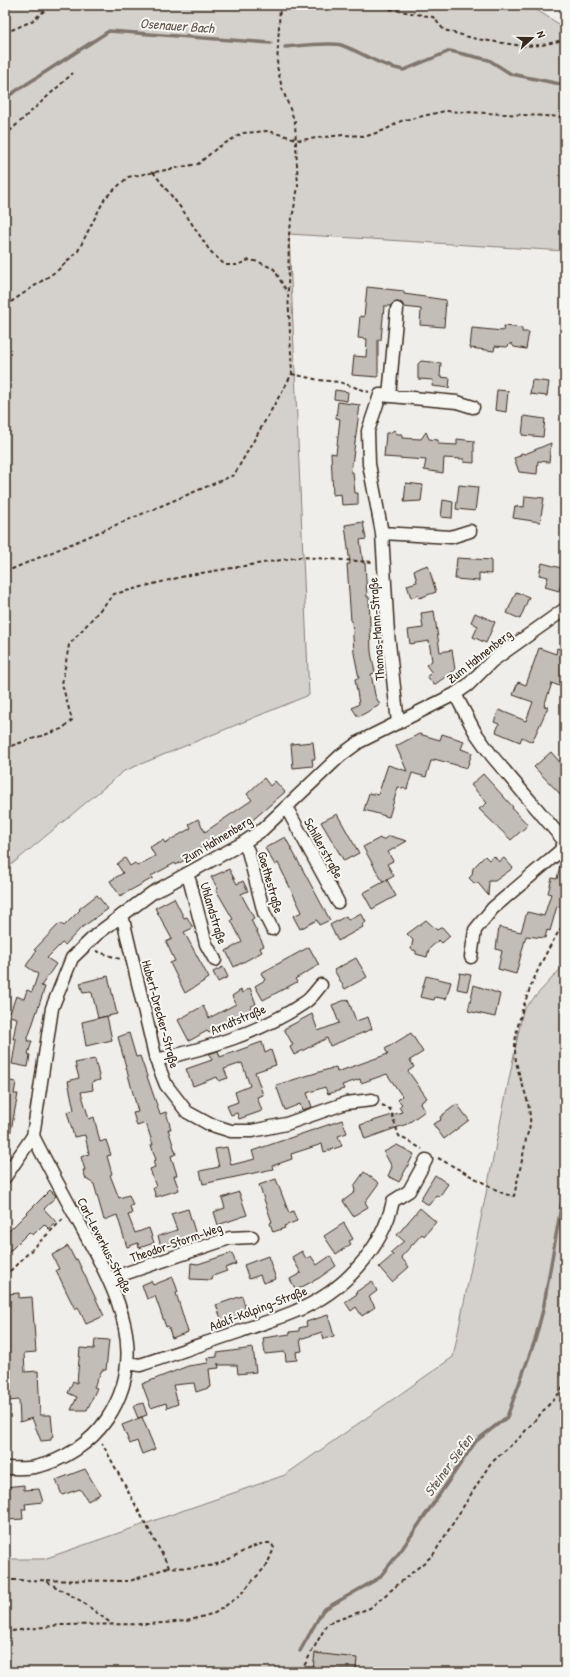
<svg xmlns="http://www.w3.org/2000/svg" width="570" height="1677" font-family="'Patrick Hand',sans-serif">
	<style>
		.green { fill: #d4d1cc; stroke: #887e75 }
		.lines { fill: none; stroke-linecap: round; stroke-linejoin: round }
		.stream { stroke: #81766d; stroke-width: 3.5 }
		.building { fill: #c2bdb7; stroke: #3b2a1e }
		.minor-casing { stroke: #3b2a1e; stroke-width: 15 }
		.path { stroke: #3b2a1e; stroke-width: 2; stroke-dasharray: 4 3; stroke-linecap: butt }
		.minor { stroke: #f6f6f2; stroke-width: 12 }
		.labels { text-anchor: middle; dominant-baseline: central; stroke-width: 4; stroke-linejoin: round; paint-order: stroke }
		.street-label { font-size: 13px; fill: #3b2a1e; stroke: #f6f6f2 }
		.water-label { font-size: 14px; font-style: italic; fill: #64564c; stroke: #f6f6f2 }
	</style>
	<rect width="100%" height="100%" fill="#efeeea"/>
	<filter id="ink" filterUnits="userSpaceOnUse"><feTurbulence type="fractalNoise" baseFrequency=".025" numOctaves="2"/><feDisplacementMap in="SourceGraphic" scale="8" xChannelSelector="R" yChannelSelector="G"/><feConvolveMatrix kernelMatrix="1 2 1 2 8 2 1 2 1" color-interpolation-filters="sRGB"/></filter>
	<g filter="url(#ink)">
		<path class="green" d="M5 5H529L565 28V251L289 234 309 695 124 771 5 870Z
			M565 964V1672H5V1559H44L285 1475 453 1357 523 1010Z"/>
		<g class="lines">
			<path class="stream" d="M285 47C297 46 330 42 341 45 362 52 381 67 404 70L450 51 489 60 511 74 565 85
				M5 98 109 31 271 43
				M300 1651 323 1610 379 1578 402 1549 476 1441 507 1417 535 1340 543 1310 565 1184"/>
		</g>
		<path class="building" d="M367 287 404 291V294L446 300 444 327 420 325 421 309 404 307 402 303 397 302 390 306H384L381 340H378V377L352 375 354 356 366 357 367 339 358 338 360 316 364 317Z
			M504 326 522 328V332H529L526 349 514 347 511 343 507 347 495 346 494 351 470 348 472 328 503 331Z
			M421 361 441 363 440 377 450 378 449 388 432 386 433 380 418 379V364Z
			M532 380 549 382 547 396 530 394Z
			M335 390 348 392 347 401 334 399Z
			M497 390 508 391 506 412 495 410Z
			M338 402 360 405 351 472H353L355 493H358V504L342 505 341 494 333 495 331 453 336 454 340 419 336 418Z
			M524 416 545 419 543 437 522 435Z
			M394 430 397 434H402V438L421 439 426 432 429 439 438 440V444L457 445V439L474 441V463L464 462V459L444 458 443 473 424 470 426 460 384 457 386 433H390Z
			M551 443 549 462 538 461 537 474 519 472 514 458 520 456 521 453 525 454Z
			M406 483 423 485 421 501 404 502Z
			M459 485 478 487 475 511 456 509Z
			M525 496 544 498 540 522 513 518 515 506 524 507Z
			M443 500 453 502 452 518 441 517Z
			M363 522 366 539 360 540 363 563H365L367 597H369L371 652 375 673 371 674 375 695 380 705 358 717 352 708 359 704 355 679 359 678 354 653 352 621H351L347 564H350L345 525Z
			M457 558 491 560V574L479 573V581L455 579Z
			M542 563 565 569 559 591 545 587 548 577 539 575Z
			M428 565 436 592 419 598 418 595 411 598 407 585 417 582 414 570Z
			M516 592 529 597 520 619 507 613Z
			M434 611 440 652 452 650 455 670 434 685 427 676 432 673 426 665 432 661 429 641 410 644 408 630 423 628 421 613Z
			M475 613 495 622 486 643 473 637 478 626 471 622Z
			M539 648 556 654 557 648 565 651V669L559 686 552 683 544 706 548 707 532 742 522 737 520 742 496 732 499 724 494 722 499 710 526 721 533 702 513 695 518 682 526 685Z
			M419 734 440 740 442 734 464 741 461 749 472 753 467 768 434 759V761H431L426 777 412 773 407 789 398 787 389 817 364 810 369 793 378 795 388 765 407 771 396 746Z
			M313 742 315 759H312L313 766 293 768 291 744Z
			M551 752 565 768V799L534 767Z
			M483 774 513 807 512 808 528 825 511 840 479 809 487 803 471 785Z
			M264 778 270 786 275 781 285 792 248 824 231 834 230 832 189 855 190 857 176 865 175 863 151 876 153 878 120 896 110 881 123 873 117 864 125 858 130 866 135 863 137 866 155 856 150 847 163 840 165 843 191 828 189 824 198 819 205 832 252 800 247 794Z
			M337 814 359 853 344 861 321 822Z
			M390 836 407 841 388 852 393 861 387 864 394 876 383 882 363 847 380 838 382 840Z
			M285 837 330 920 319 925 317 920 300 929 293 916 302 912 278 863 275 865 265 848Z
			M485 856 489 860 494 856 499 862 504 858 513 868 495 881H489L488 895 478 883H474L469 878 472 875 473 868Z
			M561 861 565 862V897L561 907 557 906 550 931 547 930 545 938 526 936 516 974 498 969 502 951 496 949 499 927 521 932 527 912 544 916 551 894 548 893 552 878 557 879Z
			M229 869 237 884 243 881 248 891 241 894 254 918 251 920 264 946 260 948 262 952 234 967 226 951 242 942 231 920 233 919 216 890 218 889 211 877Z
			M387 880 396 896 372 909 363 893Z
			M97 895 108 909 81 928 65 945 62 943 47 958 56 964 41 986 45 987 27 1041H32L28 1054 30 1055 28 1067 12 1064 16 1039H13L17 1018 9 1016 16 996 24 999 27 990 32 992 38 974 26 966 36 951 34 950 60 923 64 926 80 910 79 909Z
			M174 898 184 918 187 917 193 928 184 932 209 978 185 993 170 963 175 961 166 942 172 939 155 908Z
			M361 913 366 922 362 925 363 927 338 941 330 925 346 916 348 920Z
			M426 920 437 930 442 927 450 936 442 943 439 940 429 949 427 957 416 954V951L411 949 413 940 407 934Z
			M309 947 319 965 295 979 297 982 263 1000 255 986 265 980 261 973Z
			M356 958 367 977 345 989 334 970Z
			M223 967 228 977 218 982 213 972Z
			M460 973 471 975 467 991 457 989Z
			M108 976 117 1014 98 1018 92 993 90 992 83 993 80 983Z
			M426 976 451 982 446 999 435 997 434 1000 420 997Z
			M474 985 500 994 495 1017 468 1011Z
			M250 988 256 1004 250 1007 252 1012 230 1024 229 1022 209 1033 207 1031 189 1041 178 1020 203 1006 209 1018 236 1004 232 996 241 990 242 993Z
			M348 999 356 1021 368 1017 372 1029 330 1046 327 1038 294 1055 290 1047 293 1045 284 1029 312 1014 318 1031 339 1023 332 1005Z
			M107 1016 112 1040 86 1046 82 1022Z
			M129 1033 136 1057 140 1056 160 1114 166 1112 171 1129H168L176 1154 171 1156 177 1175 174 1176 179 1190 156 1197 153 1188 156 1187 150 1169 155 1167 153 1161 156 1160 151 1145H153L146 1123 137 1126 133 1113 138 1112 118 1037Z
			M411 1033 423 1052 410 1060 414 1067 408 1071 427 1098 420 1103 425 1111 407 1124 365 1139 360 1125 402 1112 399 1107 402 1104 398 1100 402 1096 387 1074 361 1083 360 1079 342 1085 344 1089 328 1094 325 1087 307 1093 312 1107 302 1110 300 1104 285 1110 276 1085 336 1067 337 1072 388 1054 385 1049Z
			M262 1042 265 1053 271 1050 276 1065 255 1072 263 1095 257 1097 262 1111 239 1119 237 1113 231 1115 227 1106 238 1102 235 1092 250 1086 242 1063 224 1069 228 1078 219 1081 217 1077 193 1086 186 1069 212 1060 209 1054 218 1051 220 1057Z
			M95 1059 100 1080 92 1082 93 1090 81 1092 89 1119 94 1117 100 1142 106 1140 111 1155 107 1156 112 1174 110 1175 119 1198 129 1195 133 1205 130 1206 132 1214 128 1215 135 1233 149 1228 154 1243 139 1248 138 1243 127 1247 117 1215 104 1220 94 1184 86 1179 83 1170H85L81 1157 89 1154 85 1135 74 1137 67 1112 74 1110 68 1081 79 1078 75 1063Z
			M5 1080 16 1082 14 1094H18L10 1135 5 1134Z
			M457 1104 469 1120 444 1139 433 1124 441 1120 440 1117Z
			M342 1120 347 1133 338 1136 342 1146 324 1152 322 1144 291 1154 292 1159 272 1166 273 1169 203 1184 200 1171 219 1167 215 1149 227 1147 231 1165 255 1159 252 1151Z
			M397 1145 414 1154 399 1182 388 1176 392 1167 384 1152Z
			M364 1172 379 1183 365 1202 368 1207 353 1216 343 1201 355 1192 354 1186Z
			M435 1175 448 1184 439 1197 436 1195 429 1205 420 1200Z
			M276 1179 289 1213 293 1211 297 1221 284 1226 285 1228 273 1232 270 1223 272 1222 259 1185Z
			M50 1190 56 1196 44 1209 56 1222 49 1229 44 1224 33 1235 29 1232 5 1256V1235Z
			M239 1192 247 1215 218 1225 214 1212 225 1208 222 1198Z
			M420 1208 436 1222 424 1236 422 1234 401 1257 409 1267 392 1282 379 1267 393 1255 390 1253 404 1241 397 1235Z
			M188 1209 196 1235 161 1246 158 1236 177 1230 171 1214Z
			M344 1223 353 1239 349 1241 351 1244 336 1254 324 1236Z
			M68 1246 75 1260 77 1259 104 1316 86 1324 78 1307 75 1309 67 1293 56 1270 59 1269 52 1255Z
			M302 1251 306 1259 311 1256 317 1265 330 1256 336 1266 319 1278 296 1290 290 1279 301 1273 292 1257Z
			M232 1253 236 1264 225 1268 227 1271 213 1276 212 1280 190 1279 191 1263 198 1264Z
			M268 1256 276 1279 263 1283 260 1275 249 1279 244 1265Z
			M173 1277 178 1292 176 1293 188 1332 172 1338 168 1326 166 1327 155 1296 147 1299 142 1285 151 1281 153 1285Z
			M372 1281 377 1291 369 1297 375 1307 362 1316 356 1307 351 1311 345 1302 357 1294 356 1292Z
			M19 1293V1298L32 1297 36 1352 24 1353 25 1372 38 1371 40 1415H51L53 1436 51 1437V1440L41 1441 32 1418 20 1422 19 1400 8 1401 5 1362V1294Z
			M242 1296 247 1314 222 1321 216 1305Z
			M328 1315 334 1336 324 1339 322 1332 300 1339 302 1351 296 1352 297 1360 286 1361 285 1352 265 1354 263 1338 290 1334V1332L299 1331V1328L307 1326 306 1322Z
			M95 1339 109 1340 106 1370H102L94 1387 97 1388 87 1410H71L77 1397 68 1393 73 1381 77 1383 80 1348 94 1349Z
			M253 1348 256 1372 238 1374 237 1365H218V1363L219 1368 209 1369 211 1387 196 1392 194 1383 173 1385 178 1404 167 1408 166 1403 151 1408 142 1384 188 1366 208 1363 207 1358 217 1357V1353Z
			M143 1403 147 1415 138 1418 133 1406Z
			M142 1417 155 1449 142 1454 137 1441 130 1444 122 1425Z
			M85 1469 100 1494 88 1501 80 1489 62 1495 56 1480Z
			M24 1485V1490L39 1489 43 1502 25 1504 26 1509H22L23 1519 8 1520V1510H5V1487Z
			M315 1653 357 1658 356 1669H313Z"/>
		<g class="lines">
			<g class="minor-casing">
				<path id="minor" d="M389 396 397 309
					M382 533 451 537 470 531
					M455 694 475 732 492 756 565 842 560 851 493 908 475 930 471 957
					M398 723 388 634 382 533 369 464 368 431 380 395 457 402 473 407
					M286 807 338 902
					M243 843 248 851 264 913 272 929
					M186 874 190 882 206 944 215 960
					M122 915 156 1060 166 1085 187 1112 209 1124 231 1131H252L286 1124 346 1103 372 1100
					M156 1060C208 1048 260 1033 304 1003 311 999 316 991 321 985
					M5 1177 33 1136 52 1008 72 958 97 934 152 893 243 843 262 830 340 756 359 742 455 694 468 685 492 661 565 609
					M109 1279 230 1238 252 1237
					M127 1363 140 1365C174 1354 208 1342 241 1331 259 1324 278 1319 296 1311 342 1292 382 1251 393 1201L409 1191 426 1160
					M5 1468C15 1468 26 1469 35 1467 63 1461 91 1443 107 1419 151 1353 116 1291 83 1230 66 1199 49 1168 33 1136"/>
			</g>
			<path class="path" d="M384 5 389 9 433 17 444 30 476 39 523 46 542 45 559 41H565
				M5 33 32 21 51 5
				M5 137 11 130 73 73
				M153 172 184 212 210 251 225 265H237L249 260 259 262 274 269 287 292
				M5 306 58 270 78 251 105 198 128 177 198 164 217 148 243 133 268 131 300 140 343 135 367 136 385 130 401 121 445 111 565 117
				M292 374 319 380 339 382 369 392
				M5 572 234 475 292 374 288 293 289 234 298 187 295 122 282 88 277 66 280 5
				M5 748 62 729 72 720 62 684 69 645 114 594 189 575 300 557 373 562
				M96 951 120 959
				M382 1105 390 1109 399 1136 422 1149
				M438 1158 504 1194 514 1196C518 1177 523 1158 526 1139 528 1132 531 1125 530 1118 529 1094 515 1073 515 1049 514 1017 545 948 565 923
				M5 1276 64 1218
				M5 1580 130 1581 169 1567
				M47 1582 81 1601 112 1624
				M5 1632 60 1625 149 1624 187 1621 215 1613 238 1597 267 1565 274 1548 271 1543C254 1542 238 1556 222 1562 205 1569 187 1568 169 1567L102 1443
				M302 1672 304 1666 327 1624 370 1608 433 1555 490 1464 520 1437 561 1391 565 1384"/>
			<use href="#minor" class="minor"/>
		</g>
	</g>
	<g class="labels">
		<g class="street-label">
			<text transform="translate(376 629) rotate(-94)">Thomas-Mann-Straße</text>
			<text transform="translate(479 656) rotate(-38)">Zum Hahnenberg</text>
			<text transform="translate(217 839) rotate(-31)">Zum Hahnenberg</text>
			<text transform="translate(324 848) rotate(61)">Schillerstraße</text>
			<text transform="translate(271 882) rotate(74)">Goethestraße</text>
			<text transform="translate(214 913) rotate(73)">Uhlandstraße</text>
			<text transform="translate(161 1014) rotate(75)">Hubert-Drecker-Straße</text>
			<text transform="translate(238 1019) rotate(-23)">Arndtstraße</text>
			<text transform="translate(176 1242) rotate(-19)">Theodor-Storm-Weg</text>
			<text transform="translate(105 1245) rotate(63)">Carl-Leverkus-Straße</text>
			<text transform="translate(258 1308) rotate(-21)">Adolf-Kolping-Straße</text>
		</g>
		<g class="water-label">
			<text transform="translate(177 25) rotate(4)">Osenauer Bach</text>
			<text transform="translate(448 1465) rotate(-54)">Steiner Siefen</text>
		</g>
	</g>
	<rect width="570" height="1677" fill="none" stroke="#f6f6f2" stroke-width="20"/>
	<rect x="10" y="10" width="550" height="1657" fill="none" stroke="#3b2a1e" stroke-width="1.5" filter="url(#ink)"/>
	<g transform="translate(532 38) rotate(69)" stroke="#f6f6f2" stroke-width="3" paint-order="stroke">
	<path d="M0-3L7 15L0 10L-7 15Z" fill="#3b2a1e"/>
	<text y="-6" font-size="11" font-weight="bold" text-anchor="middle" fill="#3b2a1e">N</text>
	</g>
</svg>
